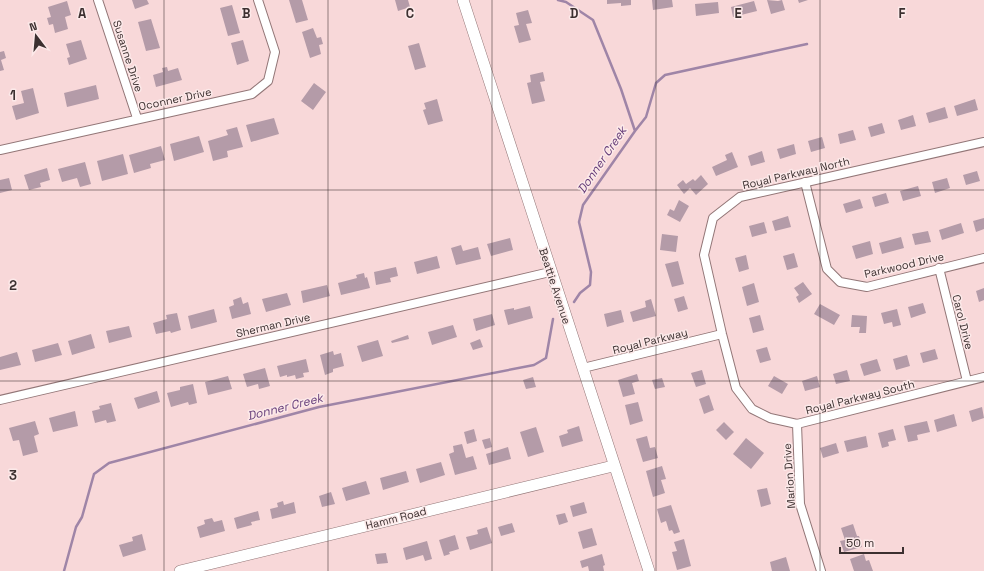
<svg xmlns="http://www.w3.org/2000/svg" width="984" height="571" font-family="'Space Grotesk',sans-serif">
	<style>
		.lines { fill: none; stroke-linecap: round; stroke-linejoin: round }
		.stream { stroke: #9f85a7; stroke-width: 2.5 }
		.building { fill: #b49ba8 }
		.street-casing { stroke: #927677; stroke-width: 10 }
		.secondary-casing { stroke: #927677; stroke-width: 12 }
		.street { stroke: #fff; stroke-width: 8 }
		.secondary { stroke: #fff; stroke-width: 11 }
		.grid { fill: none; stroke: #3c3030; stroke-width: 1; stroke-opacity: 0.55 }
		.labels { text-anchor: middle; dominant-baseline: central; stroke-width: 3; stroke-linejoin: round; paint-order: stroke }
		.street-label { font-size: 11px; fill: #3c3030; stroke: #fce9e9 }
		.water-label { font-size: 12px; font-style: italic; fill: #643b78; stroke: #fce9e9 }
		.grid-label { font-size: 13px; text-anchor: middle; font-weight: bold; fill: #3c3030; stroke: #fce9e9; stroke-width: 3; stroke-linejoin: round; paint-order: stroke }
	</style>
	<rect width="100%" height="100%" fill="#f8d8d9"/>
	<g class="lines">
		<path class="stream" d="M558 0 566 2 593 20 621 89 635 131 583 205 579 222 591 272 590 285 580 293 574 302
			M635 131 646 117 656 83 665 75 807 44
			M64 571 76 527 82 517 94 474 109 463 319 407 534 365 546 358 553 319"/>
	</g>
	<path class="building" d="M132 0H147L149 4 135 9Z
		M289 0H302L308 20 296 23Z
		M395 0H408L410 7 398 11Z
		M607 0H631V5L621 6V3L607 4Z
		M652 0H672L673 7 653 10Z
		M767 0 778 1 782 0 785 10 771 14Z
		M798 0H808L799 3Z
		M67 1 71 15 65 17 68 29 55 33 53 24 49 25 47 18 51 17 48 7Z
		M754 1 757 11 733 17 731 7Z
		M718 2 719 13 696 16 695 4Z
		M232 5 240 33 228 36 220 8Z
		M528 10 532 23 526 24 531 40 519 43 514 26 519 25 516 13Z
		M151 19 160 48 146 51 138 22Z
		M313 28 317 38 321 37 323 44 319 45 321 54 310 58 302 32Z
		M81 40 87 59 69 65 67 58 70 57 66 44Z
		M243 40 249 61 237 65 231 43Z
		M419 43 426 67 415 70 408 46Z
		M4 51 6 58 1 60 4 70 0 71V52Z
		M167 67 168 71 178 68 182 80 156 87 153 75 163 72 162 68Z
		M543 72 545 81 540 82 545 101 532 104 527 83 531 82 530 75Z
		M314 83 326 92 313 110 301 101Z
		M96 85 99 99 67 107 64 93Z
		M33 88 39 113 16 120 12 106 24 103 21 91Z
		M437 99 443 121 428 125 423 110 426 109 424 103Z
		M975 99 978 110 957 116 954 106Z
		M945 107 948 118 929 123 926 113Z
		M913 115 916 126 901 130 898 120Z
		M274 118 279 134 251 142 246 125Z
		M882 123 885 133 871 137 868 127Z
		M237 127 243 147 227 151 228 157 213 161 208 141 228 135 226 130Z
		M853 130 856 140 840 144 838 134Z
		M199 136 204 152 174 161 170 144Z
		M822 137 825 148 811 152 808 141Z
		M794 144 796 154 780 159 777 149Z
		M161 146 165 160 150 164 151 168 134 173 129 155Z
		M762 151 765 162 751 166 748 156Z
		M732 152 738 167 716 176 712 167 727 160 725 155Z
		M123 154 128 174 102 181 97 161Z
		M85 162 91 184 80 187 77 178 62 182 58 169Z
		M47 168 50 180 40 183 41 187 29 190 24 175Z
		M977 171 980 181 966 185 963 175Z
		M701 175 708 184 696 195 690 188 684 194 677 185 683 180 686 184 693 179 695 181Z
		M9 178 12 190 0 193V180Z
		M947 178 950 188 935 193 932 182Z
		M918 186 921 196 903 201 900 191Z
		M886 193 889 203 875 207 872 197Z
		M860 199 863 208 846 213 843 204Z
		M679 200 689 206 680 222 667 215 670 209 674 211Z
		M788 216 791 227 775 231 772 221Z
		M984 218V229L976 232 973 221Z
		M764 222 767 233 752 237 749 226Z
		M961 223 964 233 942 240 939 230Z
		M928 231 931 242 915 245 912 234Z
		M662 234 678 236 676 252 660 250Z
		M901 237 904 248 882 254 879 243Z
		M510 238 513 250 491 256 487 244Z
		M870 241 873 254 856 259 852 246Z
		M461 245 463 251 478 247 481 259 456 265 451 248Z
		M794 253 798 267 787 270 783 256Z
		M746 255 749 269 739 272 735 258Z
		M437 256 440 268 417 274 414 262Z
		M678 261 684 284 672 287 665 264Z
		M396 267 398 276 390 278 391 282 376 285 374 272Z
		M364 273 365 278 367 277 370 288 341 295 338 283 357 278 356 275Z
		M803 282 812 294 799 303 796 297 799 295 794 288Z
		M754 283 759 302 747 306 742 287Z
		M327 285 330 296 303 303 301 291Z
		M984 288V300L979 302 976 291Z
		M287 293 291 305 266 312 262 299Z
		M684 296 688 309 678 312 674 299Z
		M241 297 243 304 248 302 251 314 232 319 229 307 234 305 233 300Z
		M651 299 656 316 633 322 630 312 646 307 645 301Z
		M923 303 926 313 911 318 908 307Z
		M820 304 840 315 834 325 814 314Z
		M530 306 533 318 508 325 504 310 514 308V310Z
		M214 309 217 322 191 329 188 316Z
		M897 309 901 325 893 327 892 322 884 324 881 313Z
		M621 310 624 322 607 327 604 314Z
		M177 313 181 330 171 333 170 331 156 334 153 323 167 319 166 315Z
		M492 314 495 325 476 331 473 319Z
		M760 315 764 330 753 333 749 318Z
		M852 315 867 316 866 333H859L860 327H851Z
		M453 325 457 337 432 345 428 332Z
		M129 326 132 337 109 343 106 331Z
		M91 334 95 348 72 355 68 341Z
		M408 335 409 339 392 343 391 341Z
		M480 339 483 347 473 350 470 343Z
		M378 340 383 356 362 362 357 346Z
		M58 343 62 355 35 362 32 350Z
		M767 347 771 360 760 363 756 350Z
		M935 349 938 359 923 363 920 353Z
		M333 351 334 355 341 353 344 366 333 369V372L325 375 320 355Z
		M17 352 21 365 0 370V357Z
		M907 355 910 366 896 370 893 359Z
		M306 359 309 372 303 373 304 377 296 379 295 375 287 377V375L280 377 277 366Z
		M877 359 881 371 864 376 860 364Z
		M265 368 270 386 259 389 258 384 247 387 243 374Z
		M702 370 706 384 696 387 691 373Z
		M847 370 850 381 836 384 833 374Z
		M637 374 639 381 632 383 635 394 623 397 618 380Z
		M228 376 232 389 208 395 205 382Z
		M774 376 788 384 782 394 768 386Z
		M817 376 820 387 805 391 802 381Z
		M533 377 536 387 526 389 523 380Z
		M662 378 665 387 655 389 652 380Z
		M193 384 197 403 189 405 188 402 171 407 167 393 180 390V387Z
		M157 391 160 402 138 409 134 398Z
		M709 395 714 410 704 414 699 399Z
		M638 402 643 421 630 425 625 405Z
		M111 403 116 421 107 423 106 420 95 423 92 411 100 409 99 406Z
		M982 407 984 418 972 422 969 411Z
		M75 411 78 426 53 432 49 418Z
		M954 414 957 426 937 432 934 420Z
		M35 421 39 434 34 436 38 452 23 456 19 440 13 441 9 428Z
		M927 421 930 432 917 435 918 440 908 442 904 426Z
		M724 422 734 432 726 440 716 430Z
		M579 426 583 441 562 447 559 436 568 433 567 430Z
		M536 427 544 452 528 457 520 432Z
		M474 429 477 441 467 444 464 432Z
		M893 429 896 440 888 442 889 446 882 448 878 433Z
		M647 436 650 448 655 447 658 458 643 462 636 439Z
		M866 436 868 447 847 452 844 441Z
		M490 438 492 447 485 449 482 440Z
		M746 438 764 453 751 469 733 454Z
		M836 443 839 453 823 458 820 448Z
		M462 444 466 458 473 456 477 469 455 475 449 454 454 452 453 446Z
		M508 447 511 459 489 465 486 454Z
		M441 462 445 475 420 483 416 469Z
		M662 466 666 479 661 480 665 493 653 497 646 471Z
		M406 471 409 482 383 490 380 478Z
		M366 481 370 494 346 501 342 488Z
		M767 488 771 504 761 507 757 490Z
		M331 492 335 504 322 507 319 496Z
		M283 501 284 505 294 502 296 513 272 519 270 509 278 507 277 503Z
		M584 502 587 513 573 517 570 506Z
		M671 505 680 532 674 534 672 530 669 531 666 521 661 523 657 509Z
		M258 511 260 520 251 522 252 525 237 529 234 518Z
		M565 513 568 522 559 525 556 515Z
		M212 518 214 522 222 520 225 531 200 538 197 527 205 524 204 520Z
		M512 523 515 532 501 536 498 527Z
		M853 524 857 536H859L862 547 844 552 840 541 845 540 841 528Z
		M487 527 492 543 470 550 466 537 478 534 477 530Z
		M592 528 597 545 583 549 578 532Z
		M142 534 146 550 123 557 119 545 133 541 132 537Z
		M455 535 459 549 449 552 450 554 444 556 439 540Z
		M684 539 691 566 677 570 672 552 677 551 674 542Z
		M427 541 432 559 425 561 423 555 406 560 403 548Z
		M386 553 388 563 377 564 375 554Z
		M602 554 605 565 603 566 604 571H589L588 566 582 568 580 561Z
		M864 554 866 561 869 560 873 571H854L850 559Z
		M786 557 790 571H772L770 562Z"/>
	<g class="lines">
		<g class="street-casing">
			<path id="street" d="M98 0 137 118
				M984 142 740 197 713 218 704 255 722 334 736 388 752 409 770 418 797 424 984 377
				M0 150 252 94 268 81 275 52 258 0
				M805 182 827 269 840 282 867 287 984 258
				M939 268 967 381
				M583 368 722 334
				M0 400 550 272
				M797 424 800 504 821 571"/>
		</g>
		<g class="secondary-casing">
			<path id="secondary" d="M463 0 649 571
				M180 571 613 466"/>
		</g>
		<use href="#street" class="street"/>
		<use href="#secondary" class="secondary"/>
	</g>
	<path class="grid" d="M164 0V571M328 0V571M492 0V571M656 0V571M820 0V571M0 190H984M0 381H984"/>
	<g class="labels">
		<g class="street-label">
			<text transform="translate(128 56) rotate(72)">Susanne Drive</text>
			<text transform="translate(175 99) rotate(-12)">Oconner Drive</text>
			<text transform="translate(796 173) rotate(-13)">Royal Parkway North</text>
			<text transform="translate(904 265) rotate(-13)">Parkwood Drive</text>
			<text transform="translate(555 286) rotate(72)">Beattie Avenue</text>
			<text transform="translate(963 322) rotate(76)">Carol Drive</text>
			<text transform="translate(273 325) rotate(-13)">Sherman Drive</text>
			<text transform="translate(650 341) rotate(-14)">Royal Parkway</text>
			<text transform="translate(860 397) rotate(-14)">Royal Parkway South</text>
			<text transform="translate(789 476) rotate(-94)">Marion Drive</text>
			<text transform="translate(396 518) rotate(-14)">Hamm Road</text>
		</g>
		<g class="water-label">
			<text transform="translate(602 160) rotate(-56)">Donner Creek</text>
			<text transform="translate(285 407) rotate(-14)">Donner Creek</text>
		</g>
	</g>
	<g class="grid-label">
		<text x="82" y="18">A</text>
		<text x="246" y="18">B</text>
		<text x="410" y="18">C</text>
		<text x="574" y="18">D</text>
		<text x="738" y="18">E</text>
		<text x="902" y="18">F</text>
		<text x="13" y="100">1</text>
		<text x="13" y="290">2</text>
		<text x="13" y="480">3</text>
	</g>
	<g transform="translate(36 36) rotate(344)" stroke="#fce9e9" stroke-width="3" paint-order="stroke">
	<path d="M0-3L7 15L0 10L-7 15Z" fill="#3c3030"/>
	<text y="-6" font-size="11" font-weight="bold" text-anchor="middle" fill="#3c3030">N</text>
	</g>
	<path d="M840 547v6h63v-6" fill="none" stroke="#3c3030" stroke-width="2"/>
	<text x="846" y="547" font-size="12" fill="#3c3030" stroke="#fce9e9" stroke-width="3" paint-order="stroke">50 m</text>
</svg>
